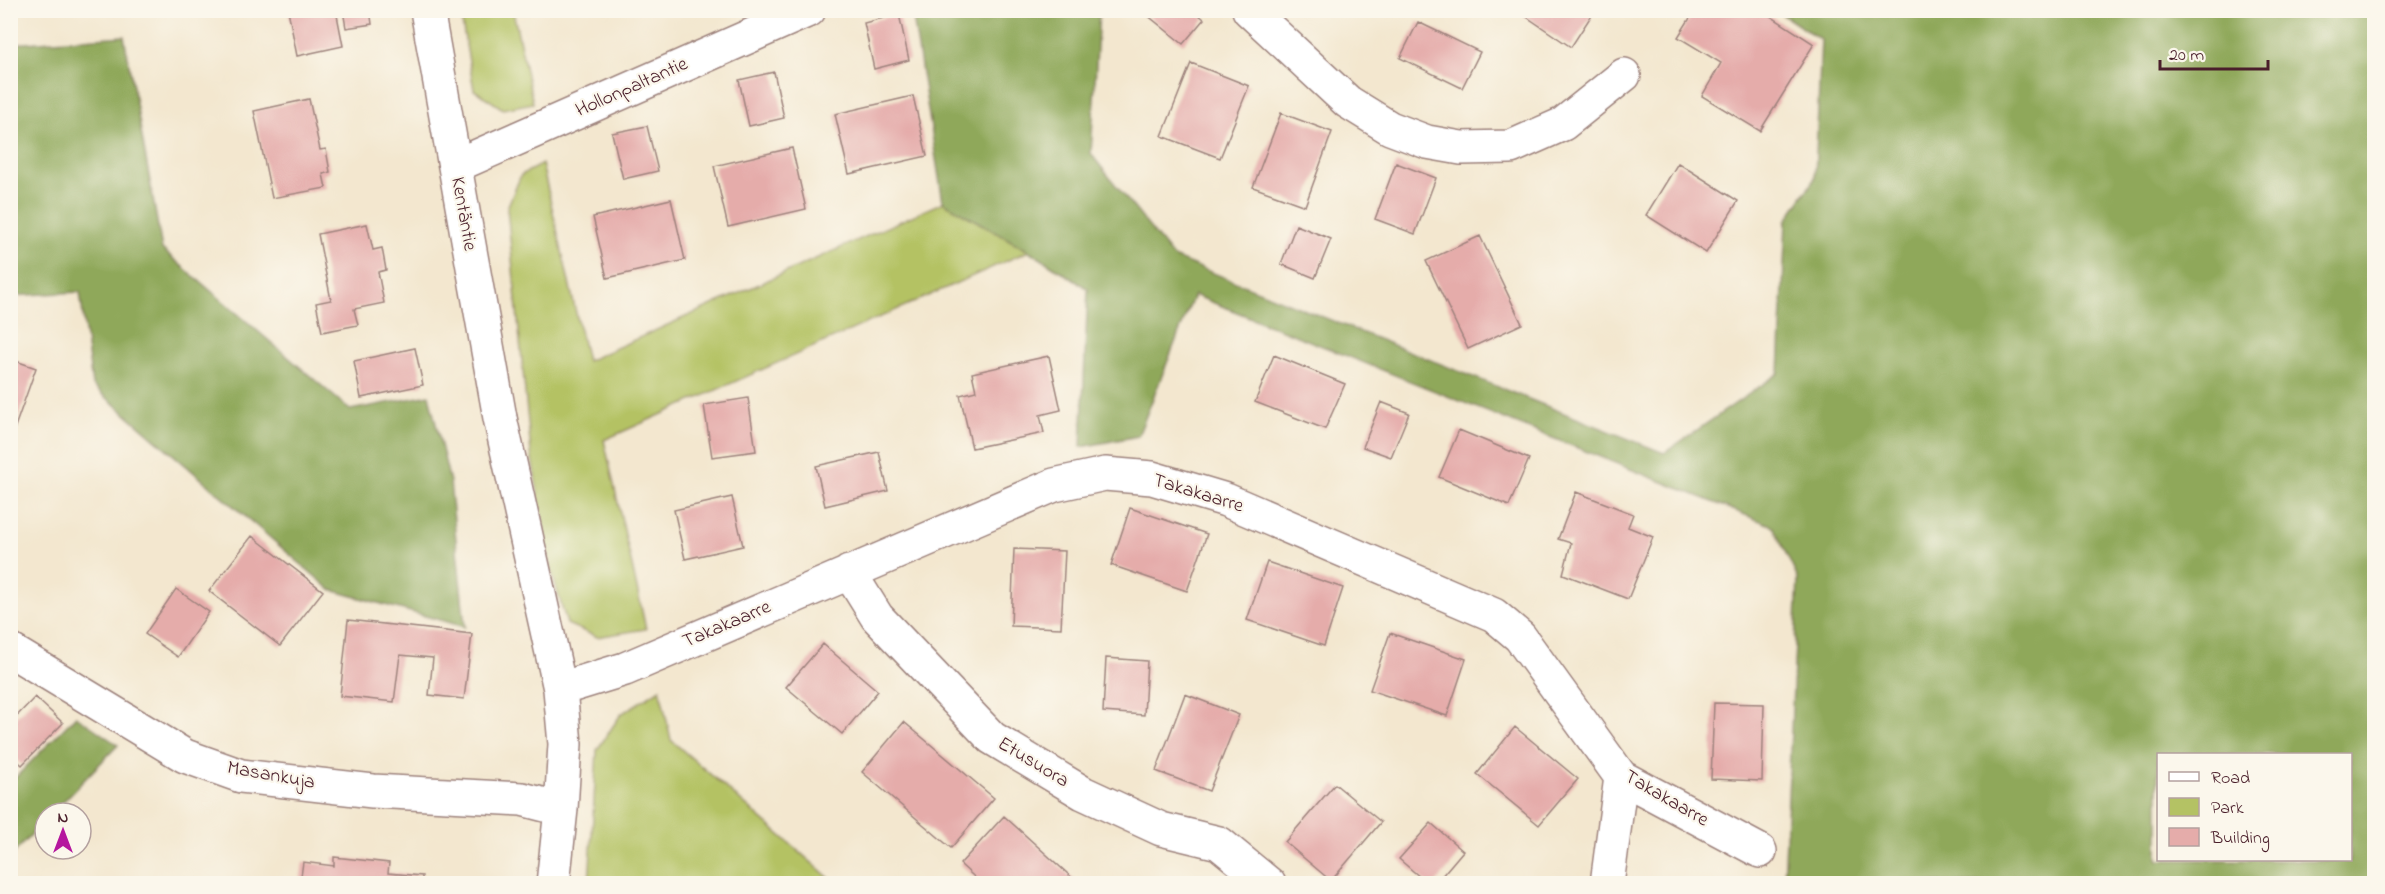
<svg xmlns="http://www.w3.org/2000/svg" width="2385" height="894" font-family="'Indie Flower',sans-serif">
	<style>
		.green { fill: #b4c264; stroke: #7f7048; stroke-width: 1.5 }
		.forest { fill: #8fa85a; stroke: #6c6442; stroke-width: 1.5; fill-rule: evenodd }
		.building { fill: #e5acaa }
		.lines { fill: none; stroke-linecap: round; stroke-linejoin: round }
		.minor-casing { stroke: #9e837d; stroke-width: 36 }
		.minor { stroke: #fff; stroke-width: 33 }
		.labels { text-anchor: middle; dominant-baseline: central; stroke-width: 4.5; stroke-linejoin: round; paint-order: stroke }
		.street-label { font-size: 20px; fill: #4a1f2b; stroke: #fbf7ec }
	</style>
	<rect width="100%" height="100%" fill="#fbf7ec"/>
	<filter id="ink" filterUnits="userSpaceOnUse"><feTurbulence type="fractalNoise" baseFrequency=".0167" numOctaves="2"/><feDisplacementMap in="SourceGraphic" scale="12" xChannelSelector="R" yChannelSelector="G"/><feConvolveMatrix kernelMatrix="1 2 1 2 8 2 1 2 1" color-interpolation-filters="sRGB"/></filter>
	<filter id="wash" filterUnits="userSpaceOnUse"><feTurbulence type="fractalNoise" baseFrequency=".008" numOctaves="4" result="noise"/><feDisplacementMap in="SourceGraphic" scale="24" xChannelSelector="R" yChannelSelector="G"/><feGaussianBlur stdDeviation="1.35" result="paint"/><feColorMatrix in="noise" values="0 0 0 0 0 0 0 0 0 0 0 0 0 0 0 0 0 1.4 0 .05"/><feComposite in="paint" operator="in"/></filter>
	<g filter="url(#wash)">
		<rect width="100%" height="100%" fill="#f3e7cf"/>
		<path class="green" d="M460 11H513L533 103 503 109 474 90Z
			M542 164 587 361 943 202 1029 251 604 440 646 629 597 637 567 624 551 570 531 453 507 208 521 175Z
			M660 689 671 740 835 883H589L597 750 621 714Z"/>
		<path class="forest" d="M912 11H1099L1091 154 1173 257 1664 453 1779 373 1786 221 1815 178 1821 40 1777 11H2374V883H1784L1798 579 1773 526 1194 295 1138 436 1081 447 1088 289 1029 251 943 202ZM2158 754H2350V860H2158Z
			M124 36 162 249 350 410 429 395 450 482 465 627 331 590 92 385 80 292 11 296V44Z
			M76 716 118 745 52 813H45V820L11 856V782Z"/>
		<g id="blocks">
			<path class="building" d="M288 10H336L343 46 297 56Z
				M343 10H370L372 24 346 28Z
				M1149 10H1193L1204 19 1183 44 1146 14Z
				M1523 10H1595L1571 47 1521 13Z
				M1695 10H1761L1814 44 1760 131 1702 96 1721 63 1678 37Z
				M899 14 909 60 874 69 864 23Z
				M1418 22 1480 52 1462 88 1400 58Z
				M1191 63 1249 86 1220 158 1162 136Z
				M774 72 784 118 749 126 739 80Z
				M913 96 927 156 849 174 835 114Z
				M309 99 320 150 326 149 330 172 323 174 326 188 272 198 254 111Z
				M1281 113 1332 132 1305 206 1253 187Z
				M647 126 658 171 623 179 612 133Z
				M792 148 806 209 728 227 714 166Z
				M1396 163 1436 178 1415 234 1375 219Z
				M1678 163 1738 201 1706 253 1646 215Z
				M671 199 685 260 607 278 593 217Z
				M367 224 373 250 382 248 386 270 378 272 384 303 354 309 358 325 322 332 316 303 331 300 318 234Z
				M1296 225 1331 239 1315 278 1281 264Z
				M1480 236 1522 324 1468 349 1426 261Z
				M415 348 423 385 361 398 354 361Z
				M1274 355 1345 384 1325 429 1255 402Z
				M1049 356 1061 410 1040 415 1044 433 972 448 960 395 976 391 972 373Z
				M10 359 36 368 11 438H10Z
				M748 398 756 451 712 457 704 405Z
				M1381 402 1409 413 1391 457 1363 447Z
				M1459 430 1529 459 1509 506 1439 477Z
				M879 452 888 491 825 506 816 466Z
				M1576 492 1633 514 1628 527 1653 537 1628 599 1563 574 1571 543 1558 539Z
				M732 497 743 546 685 559 674 510Z
				M1130 508 1207 534 1187 591 1111 565Z
				M252 536 323 591 280 646 209 591Z
				M1014 549 1065 551 1061 628 1011 626Z
				M1267 562 1343 588 1324 646 1247 620Z
				M176 589 209 612 178 657 145 634Z
				M348 620 472 634 464 699 429 695 433 658 400 655 394 702 340 696Z
				M1390 633 1466 659 1447 716 1370 690Z
				M823 644 878 691 842 734 786 687Z
				M1106 658 1147 661 1144 715 1103 712Z
				M1185 694 1239 715 1209 791 1156 771Z
				M35 697 63 723 22 765 10 754V723Z
				M1714 703 1764 704 1762 781 1711 779Z
				M904 722 994 798 951 848 862 772Z
				M1515 727 1578 779 1539 825 1477 774Z
				M1335 784 1381 822 1331 881 1285 842Z
				M1004 816 1079 884H982L960 864Z
				M1431 823 1463 851 1435 884H1428L1399 859Z
				M334 857 389 863 388 873 422 876V884H300L303 862 334 866Z"/>
		</g>
	</g>
	<g filter="url(#ink)">
		<use href="#blocks" fill-opacity="0" stroke="#9e837d" stroke-width="1.5"/>
		<g class="lines">
			<g class="minor-casing">
				<path id="minor" d="M427 10 500 418 560 689 565 744 561 809 553 884
					M1249 10 1348 102 1390 128 1427 142 1461 148 1511 147 1563 124 1624 75
					M455 166 809 10
					M849 572 877 617 992 738 1083 793 1161 829 1219 843 1269 884
					M10 650 185 756 241 776 373 791 522 799 561 809
					M560 689 625 669 1054 485 1105 474 1152 478 1226 500 1494 615 1520 637 1621 777 1760 851
					M1607 884 1621 777"/>
			</g>
			<use href="#minor" class="minor"/>
		</g>
	</g>
	<g class="labels">
		<g class="street-label">
			<text transform="translate(632 88) rotate(-24)">Hollonpaltantie</text>
			<text transform="translate(463 214) rotate(80)">Kentäntie</text>
			<text transform="translate(1198 494) rotate(17)">Takakaarre</text>
			<text transform="translate(727 625) rotate(-23)">Takakaarre</text>
			<text transform="translate(1033 763) rotate(31)">Etusuora</text>
			<text transform="translate(271 776) rotate(10)">Masankuja</text>
			<text transform="translate(1666 799) rotate(30)">Takakaarre</text>
		</g>
	</g>
	<rect width="2385" height="894" fill="none" stroke="#fbf7ec" stroke-width="36"/>
	<rect x="2157" y="753" width="195" height="108" fill="#fbf7ec" stroke="#b4a19f" stroke-width="1.5"/>
	<rect x="2169" y="772" width="30" height="9" fill="#ffffff" stroke="#b4a19f" stroke-width="1.5"/>
	<text x="2211" y="783" font-size="18" fill="#4a1f2b">Road</text>
	<rect x="2169" y="798" width="30" height="18" fill="#b4c264" stroke="#b4a19f" stroke-width="1.5"/>
	<text x="2211" y="813" font-size="18" fill="#4a1f2b">Park</text>
	<rect x="2169" y="828" width="30" height="18" fill="#e5acaa" stroke="#b4a19f" stroke-width="1.5"/>
	<text x="2211" y="843" font-size="18" fill="#4a1f2b">Building</text>
	<g transform="translate(63 831)"><circle r="28" fill="#fbf7ec" stroke="#b4a19f" stroke-width="1.5"/>
	<path d="M0-4.5L10 22L0 15L-10 22Z" fill="#b5179e"/>
	<text y="-9" font-size="16" font-weight="bold" text-anchor="middle" fill="#4a1f2b">N</text>
	</g>
	<path d="M2160 60v9h108v-9" fill="none" stroke="#4a1f2b" stroke-width="3"/>
	<text x="2169" y="60" font-size="18" fill="#4a1f2b" stroke="#fbf7ec" stroke-width="4.5" paint-order="stroke">20 m</text>
</svg>
